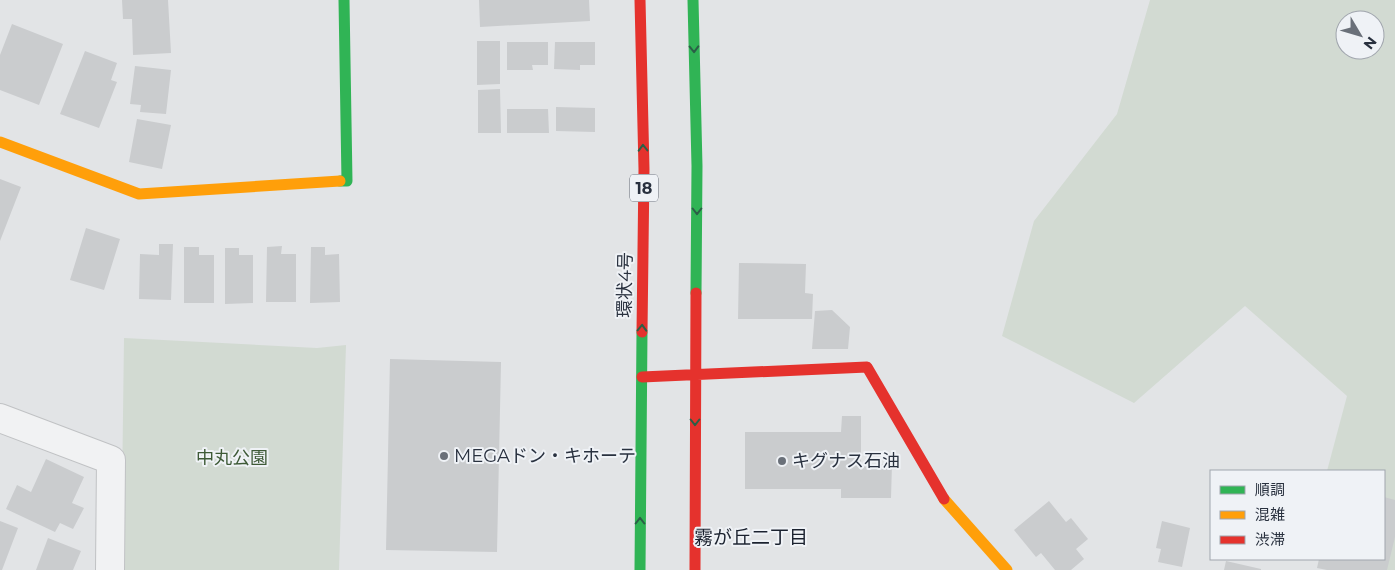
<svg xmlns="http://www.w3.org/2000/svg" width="1395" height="570" font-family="Montserrat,'Noto Sans JP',sans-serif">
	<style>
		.green { fill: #d2dad2; fill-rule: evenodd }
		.building { fill: #caccce }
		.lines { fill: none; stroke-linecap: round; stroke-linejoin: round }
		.street-casing { stroke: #c0c2c4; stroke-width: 30 }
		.street { stroke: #f1f2f3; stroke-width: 28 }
		.fast { stroke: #30b455; stroke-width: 11 }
		.slow { stroke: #ff9f0a; stroke-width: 11 }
		.jam { stroke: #e5322d; stroke-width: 11 }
		.oneway { stroke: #2b5f47 }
		.poi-dot { fill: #6a7079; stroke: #eff2f6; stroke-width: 2 }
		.labels { text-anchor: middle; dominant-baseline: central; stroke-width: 4; stroke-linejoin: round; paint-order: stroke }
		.shield { fill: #eff2f6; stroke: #646b76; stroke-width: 1 }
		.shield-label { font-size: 16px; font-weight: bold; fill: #29313f }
		.street-label { font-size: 18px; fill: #29313f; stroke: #eff2f6 }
		.poi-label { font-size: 18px; fill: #29313f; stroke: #eff2f6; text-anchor: start }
		.park-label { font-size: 18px; fill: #3e5a37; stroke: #eff2f6 }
		.neighbourhood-label { font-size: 19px; fill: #1b222f; stroke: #eff2f6 }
	</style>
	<rect width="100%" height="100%" fill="#e2e4e6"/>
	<path class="green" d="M1150 0H1395V570H1345L1324 559H1384V471H1327L1347 396 1245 306 1134 403 1002 336 1034 221 1117 114ZM1345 20H1375V50H1345Z
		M124 338 317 348 346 345 339 570H121Z"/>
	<path class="building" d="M122 0H168L171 53 133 55 132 19H123Z
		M479 0H589L590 21 480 27Z
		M12 24 63 44 39 105 0 90V55Z
		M477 41H500V84L477 85Z
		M507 42H548V65H532L533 70H507Z
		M555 42H595V65H580V70L554 69Z
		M85 51 117 63 111 80 117 82 99 128 60 114Z
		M135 66 171 70 166 114 140 112 141 105 130 104Z
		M500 89 501 133H478V90Z
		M556 107 595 108V132L556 131Z
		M507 109H548L549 133H507Z
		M137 119 171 125 162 169 129 162Z
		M0 179 21 187 0 241Z
		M86 228 120 239 104 290 70 280Z
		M159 244H173L171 300 139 299 140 254 159 255Z
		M282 246 281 254H296V302H266L267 247Z
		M184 247H199V255H214V303H184Z
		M311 247H325V255L339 254 340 302 310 303Z
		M225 248H239V255H253V303L225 304Z
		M739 263 806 264 805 293 813 294 812 319H738Z
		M832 310 850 327 848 349H812L815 311Z
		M390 359 501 362 497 552 386 550Z
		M842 416H861V464H892L891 498H841V489H745V432H841Z
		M46 459 84 477 72 503 84 508 73 529 60 523 55 532 6 509 17 485 31 492Z
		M1384 497 1395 500V537L1387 570H1327L1317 568 1319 559H1384Z
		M1049 501 1066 522 1071 518 1088 539 1076 549 1084 559 1071 570H1055L1041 553 1036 557 1014 530Z
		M0 521 18 528 2 570H0Z
		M1162 521 1190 528 1182 567 1158 562 1161 549 1156 548Z
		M48 538 81 551 73 570H36Z
		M1226 561 1261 569V570H1224Z"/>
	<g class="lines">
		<g class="street-casing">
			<path id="street" d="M0 418 111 460 110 570"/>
		</g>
		<use href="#street" class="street"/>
		<path class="fast" d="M693 0 697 166 696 293
			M340 181H347L344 0
			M640 570 642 332"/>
		<path class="slow" d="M0 142 139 194 340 181
			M944 499 1007 570"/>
		<path class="jam" d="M640 0 644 169 642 332
			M642 377 867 367 944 499
			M695 570 696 293"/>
	</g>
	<defs><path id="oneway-chevron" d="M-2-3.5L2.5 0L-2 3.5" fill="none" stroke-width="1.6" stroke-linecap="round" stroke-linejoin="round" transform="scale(1.25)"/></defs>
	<g class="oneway">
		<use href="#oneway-chevron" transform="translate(694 49) rotate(89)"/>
		<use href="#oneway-chevron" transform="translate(643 148) rotate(-91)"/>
		<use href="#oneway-chevron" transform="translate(697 211) rotate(90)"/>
		<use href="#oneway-chevron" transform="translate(642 328) rotate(-88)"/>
		<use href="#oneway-chevron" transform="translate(695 422) rotate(90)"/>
		<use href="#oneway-chevron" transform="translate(640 521) rotate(-90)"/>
	</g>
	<g class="poi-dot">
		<circle cx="444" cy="456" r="5"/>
		<circle cx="782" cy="461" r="5"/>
	</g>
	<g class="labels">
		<rect class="shield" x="630" y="174.5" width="28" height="27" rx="4"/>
		<g class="shield-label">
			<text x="644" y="188">18</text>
		</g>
		<g class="street-label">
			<text transform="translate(625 285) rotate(-89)">環状4号</text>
		</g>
		<g class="poi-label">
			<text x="454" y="456">MEGAドン・キホーテ</text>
			<text x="792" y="461">キグナス石油</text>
		</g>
		<g class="park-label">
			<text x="232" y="458">中丸公園</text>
		</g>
		<g class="neighbourhood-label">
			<text x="751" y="537">霧が丘二丁目</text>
		</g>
	</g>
	<rect x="1210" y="470" width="175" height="90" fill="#eff2f6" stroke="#a0a5ad"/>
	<rect x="1220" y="486" width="25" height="8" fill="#30b455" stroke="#a0a5ad"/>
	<text x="1255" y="495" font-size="15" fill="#29313f">順調</text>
	<rect x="1220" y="511" width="25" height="8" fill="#ff9f0a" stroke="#a0a5ad"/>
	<text x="1255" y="520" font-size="15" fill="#29313f">混雑</text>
	<rect x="1220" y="536" width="25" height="8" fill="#e5322d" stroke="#a0a5ad"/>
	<text x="1255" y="545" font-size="15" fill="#29313f">渋滞</text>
	<g transform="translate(1360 35) rotate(128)"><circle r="24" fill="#eff2f6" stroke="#a0a5ad"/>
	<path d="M0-4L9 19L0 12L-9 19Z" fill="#6a7079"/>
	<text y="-8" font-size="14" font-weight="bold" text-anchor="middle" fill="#29313f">N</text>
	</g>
</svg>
